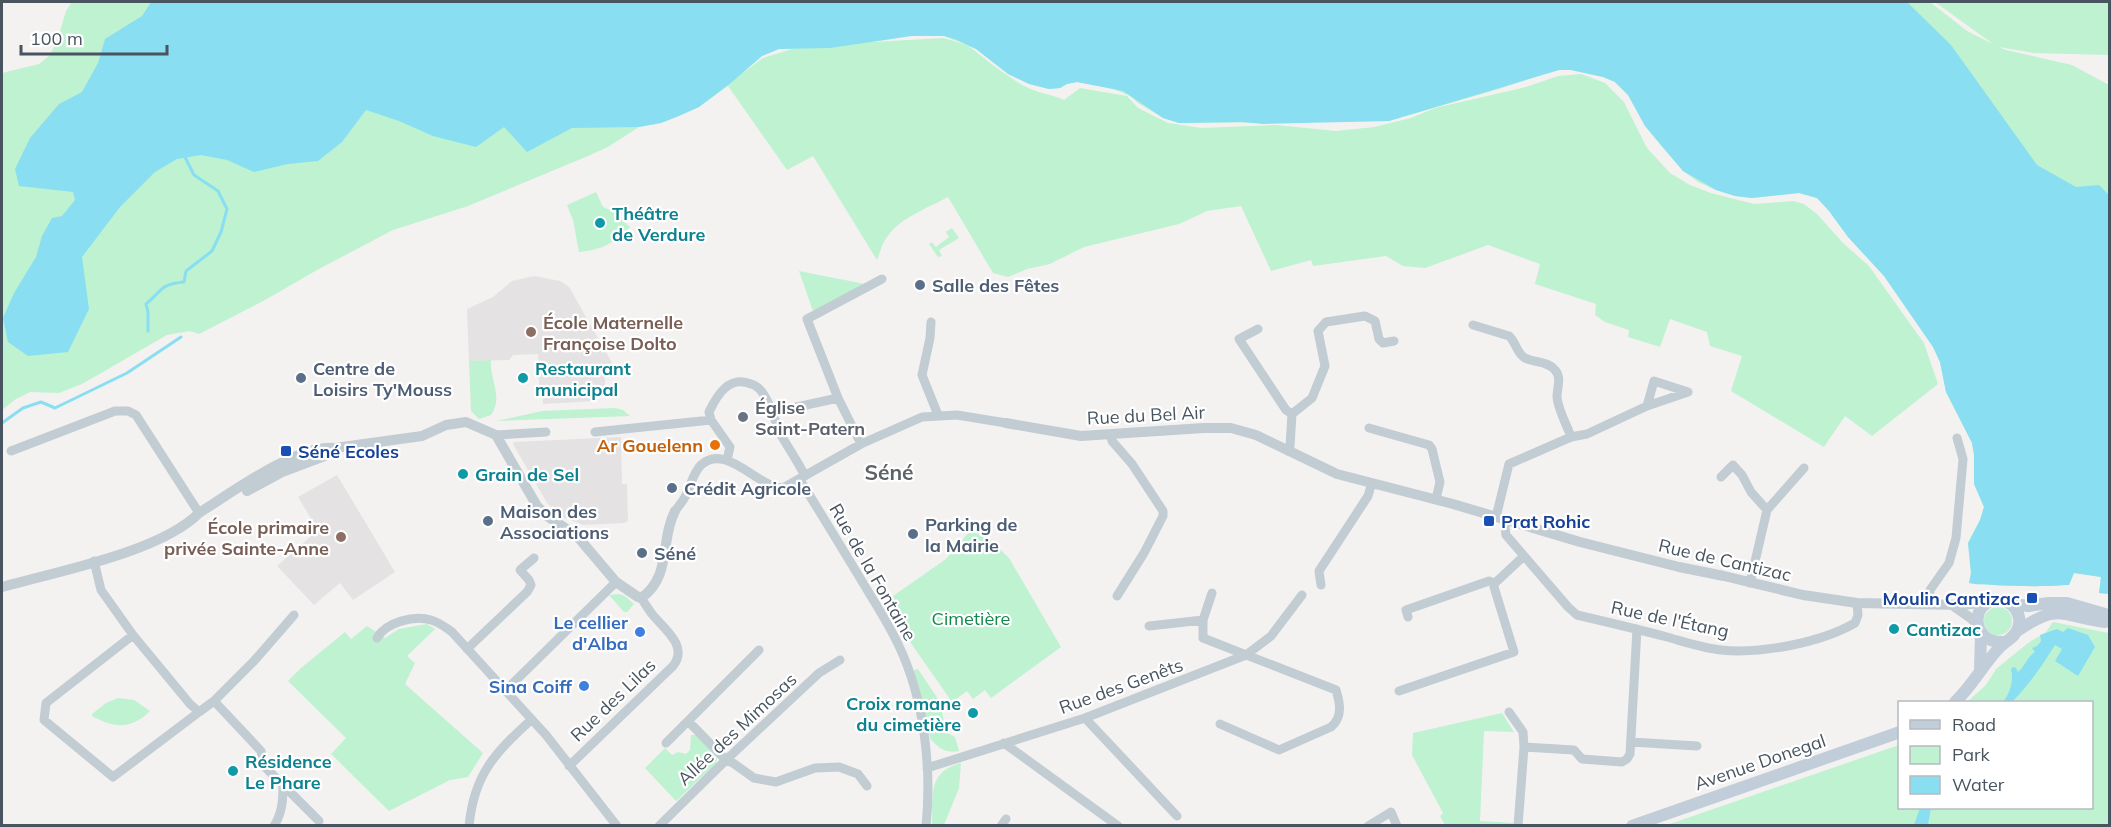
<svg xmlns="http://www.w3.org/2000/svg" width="2111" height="827" font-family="Mulish,sans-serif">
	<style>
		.education { fill: #e5e2e3 }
		.green { fill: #bef2d1; fill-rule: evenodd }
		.water { fill: #89dff1 }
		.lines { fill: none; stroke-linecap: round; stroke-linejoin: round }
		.stream { stroke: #89dff1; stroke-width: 3 }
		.minor { stroke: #c1ccd3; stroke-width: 9 }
		.tertiary { stroke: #c1ccd3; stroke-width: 10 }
		.secondary { stroke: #c1cdd9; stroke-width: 12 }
		.culture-dot { fill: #0f9aa8; stroke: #fff; stroke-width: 2 }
		.service-dot { fill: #5c6f8a; stroke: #fff; stroke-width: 2 }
		.education-dot { fill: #8d6e63; stroke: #fff; stroke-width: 2 }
		.worship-dot { fill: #6b7280; stroke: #fff; stroke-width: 2 }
		.food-dot { fill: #e8710a; stroke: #fff; stroke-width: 2 }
		.transit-dot { fill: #1a4fb4; stroke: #fff; stroke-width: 2 }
		.shop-dot { fill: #3f7fe0; stroke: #fff; stroke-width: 2 }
		.labels { text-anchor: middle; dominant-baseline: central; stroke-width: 4.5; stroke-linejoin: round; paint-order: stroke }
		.culture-label { font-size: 18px; font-weight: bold; fill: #0d838f; stroke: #fff; text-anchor: start }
		.service-label { font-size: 18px; font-weight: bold; fill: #4e5e75; stroke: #fff; text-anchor: start }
		.education-label { font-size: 18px; font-weight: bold; fill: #785e54; stroke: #fff; text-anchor: start }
		.worship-label { font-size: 18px; font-weight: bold; fill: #5b616d; stroke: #fff; text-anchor: start }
		.street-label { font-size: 18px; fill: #485560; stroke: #fff }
		.food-label { font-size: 18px; font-weight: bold; fill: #c56008; stroke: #fff; text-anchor: end }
		.transit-label { font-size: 18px; font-weight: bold; fill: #164399; stroke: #fff; text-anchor: start }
		.park-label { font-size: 18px; fill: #128749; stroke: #fff }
		.shop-label { font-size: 18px; font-weight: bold; fill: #366cbe; stroke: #fff; text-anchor: end }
		.quarter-label { font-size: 21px; font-weight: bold; fill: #5d6267; stroke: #fff }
	</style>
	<rect width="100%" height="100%" fill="#f4f1f1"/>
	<path class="education" d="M534 276 560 281 569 287 619 375H605V387L595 388 596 401 543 404 542 385H539L538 354 513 355 509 360 469 361 467 309 493 297 512 281Z
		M621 437 622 484H627L628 521 624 523 583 525 560 516 547 503 513 444 514 442Z
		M337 475 395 572 353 600 340 583 314 605 277 566 318 530 298 497Z"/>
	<path class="green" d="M72 2H1336L1445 30 1890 161 2109 594 2099 593 2101 577 2074 573 2069 585H2066C2042 587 2017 586 1993 585 1984 584 1978 585 1969 583L1971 573 1968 543 1980 520 1984 507 1974 484V455L1972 443 1946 392 1940 362 1933 347 1884 276 1848 237 1829 211 1817 198 1799 193 1752 198 1735 196 1716 190 1698 182 1683 171 1663 148 1645 126 1628 95 1615 82 1603 77 1571 70H1559L1540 75 1499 89 1389 121 1191 123H1179L1163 118 1138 103 1130 96 1111 88 1077 82 1067 84 1060 88 1049 89 1029 84 1008 74 976 49 969 46C986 60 1005 75 1024 86 1037 93 1051 94 1064 100L1080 88 1127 96 1138 108 1168 123 1201 128 1276 125 1336 131 1374 127 1411 118 1435 108 1526 87 1558 76 1581 74 1605 83 1624 102 1647 148 1670 173 1690 185 1711 193 1754 204 1793 201 1804 204 1817 214 1843 243 1869 266 1906 318 1924 343 1938 384 1872 436 1845 416 1824 447 1731 391 1742 356 1710 346 1707 332 1670 319 1660 347 1628 337 1629 330 1605 322 1595 315 1596 304 1535 284 1540 264 1488 245 1425 268 1403 266 1386 256 1313 266 1311 260 1271 271 1241 206 1207 211 1179 224 1084 247 1050 264 1027 269 1008 277 993 273 948 197C928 208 901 217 887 237 882 243 880 253 877 260L813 156 787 170 728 86 699 107 661 123 639 127 608 147 588 156 468 206 393 230 317 270 265 300 199 334 190 331 167 335 82 384 59 393 30 392 16 399 2 410V73L39 64 50 55 58 38 66 11ZM911 36H944L966 45 944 38 873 42ZM779 49H792L763 58 740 75 762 56Z
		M1672 2H1930L1967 31 1993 44 1935 2H2109V55L2034 53 1999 47 2006 50 2072 65 2109 85V411Z
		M596 192 603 207 610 210 630 227C615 243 601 250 579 252L573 220 567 205Z
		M952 228 959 238 939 250 942 256 938 257 929 244 932 242 936 247 949 237 946 232Z
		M799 271 865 284 813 311Z
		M491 360C489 379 504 397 491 415L479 419 471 411 469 361Z
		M615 408 623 410 630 416 496 421 542 411Z
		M975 525 1009 558 1061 647 991 698 985 690 973 699 967 691 952 702 883 603 946 559Z
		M619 594 625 596 634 604 627 612H624L609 595Z
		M1984 621a14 14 0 1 1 28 0a14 14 0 1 1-28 0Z
		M2053 622 2109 633V825L1664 826 1899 745 1900 808H2092V702H1967L1986 685 1996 669 2028 643 2046 632Z
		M427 624 435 629 407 656 415 663 405 684 483 753 468 777 450 780 389 811 331 754 346 738 288 681 301 668 345 632 351 639 367 626 385 638 399 629Z
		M916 669H918L940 702 946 732 955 737 959 751C946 754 938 748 930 738L914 671Z
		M118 698 134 700 150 711C131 730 114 728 92 716V714L106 703Z
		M1502 713 1514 732 1484 731 1480 821 1514 823 1512 826 1445 825 1440 816 1443 813 1412 755 1413 733Z
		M691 735H697L717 758 716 764 676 801 645 768 665 748 672 755 678 752 686 754 690 750Z
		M961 763 959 788 944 825H932C933 796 927 772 961 763Z"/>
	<path class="water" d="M151 2H1907L1951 45 2037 165 2076 187 2099 185 2109 195V594L2099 593 2101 577 2074 573 2069 585H2066C2042 587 2017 586 1993 585 1984 584 1978 585 1969 583L1971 573 1968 543 1980 520 1984 507 1974 484V455L1972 443 1946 392 1940 362 1933 347 1884 276 1848 237 1829 211 1817 198 1799 193 1752 198 1735 196 1716 190 1683 171 1645 126 1628 95 1615 82 1603 77 1571 70H1559L1389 121 1263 124 1242 122 1179 123 1163 118 1123 91 1077 82 1067 84 1060 88 1049 89 1029 84 1008 74 976 49 957 40 944 36H911L830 48 779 49 762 56 732 82 699 107 679 116 661 123 639 127 572 128 527 152 504 127 476 147 433 136 399 121 366 110 342 142 318 161 288 164 254 172 227 160 201 155 177 159 155 172 120 207 82 257 89 309 68 352 28 356 8 342 3 318 14 293 36 257 42 236 52 218 62 216 75 200 73 192 19 186 15 169 30 138 59 104 82 92 98 63 105 39 142 16Z
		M2068 628 2088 635 2095 647 2078 676 2055 661 2062 649 2055 645C2042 666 2029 685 2012 702H2003C2010 693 2014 681 2011 669L2013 667 2016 668 2018 672C2025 666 2027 657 2035 652L2032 648 2037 646 2041 641 2040 635 2057 629 2063 632Z
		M1920 808H1931L1928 825H1914Z"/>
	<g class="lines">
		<path class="stream" d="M148 331V312L146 304C163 290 160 284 184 282L186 271 212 251 221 232 227 209 218 191 194 175 184 155
			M2 423 23 408 41 402 55 408 127 373 181 337"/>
		<path class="minor" d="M931 322 930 338 922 375 938 415
			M1473 325 1509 336C1516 342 1517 354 1525 358 1535 363 1548 361 1555 370 1562 378 1557 387 1557 397 1558 410 1567 425 1571 437
			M1258 329 1239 339 1286 410 1292 414
			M774 412 838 398
			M1369 428 1429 445 1432 449 1440 482 1436 499
			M595 432 711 420
			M496 435 546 432
			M1111 435 1112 441 1132 464 1163 511V516L1144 553 1117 596
			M861 444 838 398 807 319 882 279
			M11 451 115 411H128L136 415 199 513
			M1288 451 1290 446 1292 414 1312 398 1325 366 1318 331 1326 322 1365 316 1375 321 1379 339 1383 343 1394 341
			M727 460 730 447 711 420 709 412C717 395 729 375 751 384 755 385 759 388 762 392 772 405 774 421 781 435 789 449 798 462 805 476
			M1721 477 1733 465 1742 475 1751 492 1767 510
			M800 480C820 512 840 545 860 578 873 600 888 622 899 646 924 699 932 767 926 826
			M675 511C679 506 683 501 686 495 691 485 693 473 701 465 726 442 758 488 783 488L861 444 922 417 957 415 1006 423
			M1496 517 1509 464 1571 437 1587 434 1647 406 1688 392 1654 381 1647 406
			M1504 519 1506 535 1568 607 1577 615C1607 622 1637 629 1667 637 1685 642 1703 648 1721 650 1761 654 1820 643 1855 623L1858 615 1857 603
			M94 561 101 590 133 635 190 704 199 712 214 701 261 751 264 766 319 821
			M1750 583 1767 510 1804 468
			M1321 585 1319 571 1368 496 1372 483
			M1212 593 1203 620V638L1336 690C1340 703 1343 717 1331 727L1279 750 1220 724
			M1929 603 1930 590 1949 563 1956 538 1963 459 1957 438
			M1408 617 1406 610 1489 581 1495 583
			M1149 626 1203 620
			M133 635 46 703 44 720 113 777 199 712
			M377 638C386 622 414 615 431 620 439 622 445 627 452 632L546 735 617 826
			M467 649 527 592 531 585 529 580 520 570 534 558
			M505 691 616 582
			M1399 691 1514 652 1494 587 1495 583 1524 556
			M214 701 254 661 294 615
			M1509 712 1523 732 1524 747
			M1085 718 1177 816
			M688 721 726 760 733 763 754 778 776 782 815 768 839 767 858 774 867 786
			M1631 742 1697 746
			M666 743 759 650
			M1004 743 1118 826
			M569 766 673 666C689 646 664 629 652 614 648 609 645 603 641 598
			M927 768 1085 718 1246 655 1271 636 1302 595
			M274 826C282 813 283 801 283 786
			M469 826C474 774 495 753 531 720
			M659 826 726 760 819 673 840 660
			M1001 826 1006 819
			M1368 826 1391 812 1397 826
			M1518 826 1524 747 1574 750 1582 759 1622 762 1627 759 1630 754 1637 629"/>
		<path class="tertiary" d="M1006 423 1081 436 1204 428H1231L1256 435 1337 474 1453 504 1580 542 1679 567 1724 576 1803 595 1857 603 1962 605 1989 602
			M247 491 282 472 330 454 335 448
			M2 587C55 572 161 552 199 513 231 493 297 444 335 448L422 436 446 425 466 422 496 435 537 506 547 516 577 536 616 582 638 597 641 598C672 577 660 539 675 511
			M1952 605 1972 619 1978 627"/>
		<path class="secondary" d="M2008 603 2028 606 2049 603H2067L2105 614 2110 619
			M2017 631C2060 602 2060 616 2105 622L2110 620
			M1980 670 1981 634
			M1955 702C1972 686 1983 665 1999 648 2005 641 2015 638 2018 628 2023 614 2012 599 1997 600 1969 602 1971 644 2004 642
			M1632 826 1900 732"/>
	</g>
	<g class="culture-dot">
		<circle cx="600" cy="223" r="6"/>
		<circle cx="523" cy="378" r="6"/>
		<circle cx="463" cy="474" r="6"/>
		<circle cx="1894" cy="629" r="6"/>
		<circle cx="973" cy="713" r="6"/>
		<circle cx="233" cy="771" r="6"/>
	</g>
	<g class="service-dot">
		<circle cx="920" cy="285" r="6"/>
		<circle cx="301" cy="378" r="6"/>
		<circle cx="672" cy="488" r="6"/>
		<circle cx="488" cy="521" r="6"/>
		<circle cx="913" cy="534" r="6"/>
		<circle cx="642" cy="553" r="6"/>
	</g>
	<g class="education-dot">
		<circle cx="531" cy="332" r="6"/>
		<circle cx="341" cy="537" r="6"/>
	</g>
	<circle class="worship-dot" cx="743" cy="417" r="6"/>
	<circle class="food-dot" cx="715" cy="445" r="6"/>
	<g class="transit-dot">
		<rect x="280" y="445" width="12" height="12" rx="3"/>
		<rect x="1483" y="515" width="12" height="12" rx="3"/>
		<rect x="2026" y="592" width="12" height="12" rx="3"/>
	</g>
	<g class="shop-dot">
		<circle cx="640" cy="632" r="6"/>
		<circle cx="584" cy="686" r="6"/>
	</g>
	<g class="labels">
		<g class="culture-label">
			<text x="612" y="213">Théâtre<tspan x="612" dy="21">de Verdure</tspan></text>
			<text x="535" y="368">Restaurant<tspan x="535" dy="21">municipal</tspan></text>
			<text x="475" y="474">Grain de Sel</text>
			<text x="1906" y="629">Cantizac</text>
			<text x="961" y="703" text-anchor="end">Croix romane<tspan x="961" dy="21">du cimetière</tspan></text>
			<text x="245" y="761">Résidence<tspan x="245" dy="21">Le Phare</tspan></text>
		</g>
		<g class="service-label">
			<text x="932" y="285">Salle des Fêtes</text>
			<text x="313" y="368">Centre de<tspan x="313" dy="21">Loisirs Ty'Mouss</tspan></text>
			<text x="684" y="488">Crédit Agricole</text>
			<text x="500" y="511">Maison des<tspan x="500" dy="21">Associations</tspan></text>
			<text x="925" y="524">Parking de<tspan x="925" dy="21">la Mairie</tspan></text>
			<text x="654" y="553">Séné</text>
		</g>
		<g class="education-label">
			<text x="543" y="322">École Maternelle<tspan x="543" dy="21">Françoise Dolto</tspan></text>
			<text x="329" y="527" text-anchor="end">École primaire<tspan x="329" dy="21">privée Sainte-Anne</tspan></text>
		</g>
		<g class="worship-label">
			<text x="755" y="407">Église<tspan x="755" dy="21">Saint-Patern</tspan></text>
		</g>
		<g class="street-label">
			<text transform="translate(1146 415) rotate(-3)">Rue du Bel Air</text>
			<text transform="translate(1725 560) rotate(13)">Rue de Cantizac</text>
			<text transform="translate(873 572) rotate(60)">Rue de la Fontaine</text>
			<text transform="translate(1670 619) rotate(12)">Rue de l'Étang</text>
			<text transform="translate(1121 686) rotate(-20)">Rue des Genêts</text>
			<text transform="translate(613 700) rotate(-44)">Rue des Lilas</text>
			<text transform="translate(737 729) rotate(-43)">Allée des Mimosas</text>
			<text transform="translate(1760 762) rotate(-19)">Avenue Donegal</text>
		</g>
		<g class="food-label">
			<text x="703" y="445">Ar Gouelenn</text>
		</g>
		<g class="transit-label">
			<text x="298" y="451">Séné Ecoles</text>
			<text x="1501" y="521">Prat Rohic</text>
			<text x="2020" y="598" text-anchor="end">Moulin Cantizac</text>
		</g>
		<g class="park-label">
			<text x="971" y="618">Cimetière</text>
		</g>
		<g class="shop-label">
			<text x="628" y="622">Le cellier<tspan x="628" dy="21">d'Alba</tspan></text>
			<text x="572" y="686">Sina Coiff</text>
		</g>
		<g class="quarter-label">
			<text x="889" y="472">Séné</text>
		</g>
	</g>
	<rect width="2111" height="827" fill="none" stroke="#485560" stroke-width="6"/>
	<rect x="1898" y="701" width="195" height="108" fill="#ffffff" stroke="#b6bbbf" stroke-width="1.5"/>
	<rect x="1910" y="720" width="30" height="9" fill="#c1cdd9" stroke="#b6bbbf" stroke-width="1.5"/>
	<text x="1952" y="731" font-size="18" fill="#485560">Road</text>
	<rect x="1910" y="746" width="30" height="18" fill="#bef2d1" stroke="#b6bbbf" stroke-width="1.5"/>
	<text x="1952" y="761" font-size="18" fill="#485560">Park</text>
	<rect x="1910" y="776" width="30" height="18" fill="#89dff1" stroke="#b6bbbf" stroke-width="1.5"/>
	<text x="1952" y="791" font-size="18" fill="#485560">Water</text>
	<path d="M21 45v9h146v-9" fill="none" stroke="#485560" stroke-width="3"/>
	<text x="30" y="45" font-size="18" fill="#485560" stroke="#ffffff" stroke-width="4.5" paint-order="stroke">100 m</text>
</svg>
